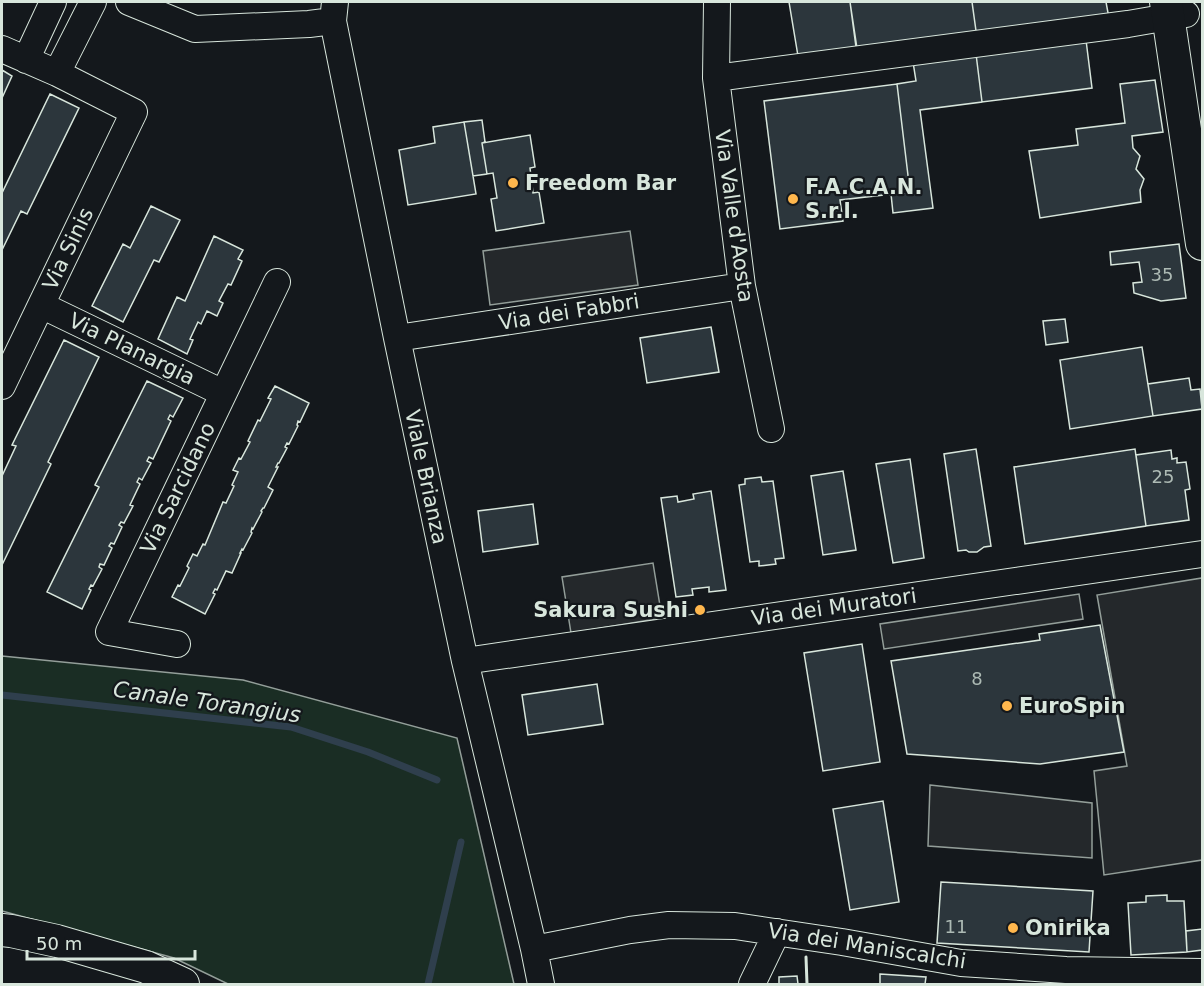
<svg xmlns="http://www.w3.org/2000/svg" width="1204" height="986" font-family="'DejaVu Sans',sans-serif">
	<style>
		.green { fill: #1a2d24; stroke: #939e99; stroke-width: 1.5 }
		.parking { fill: #24282b; stroke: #939e99; stroke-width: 1.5 }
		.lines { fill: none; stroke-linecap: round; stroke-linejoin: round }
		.stream { stroke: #2f3f4d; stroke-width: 7 }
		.building { fill: #2c363c; stroke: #d8e6dc; stroke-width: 1.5 }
		.minor-casing { stroke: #d8e6dc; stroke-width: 28 }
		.major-casing { stroke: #d8e6dc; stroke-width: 34 }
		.minor { stroke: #14181c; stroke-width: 26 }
		.major { stroke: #14181c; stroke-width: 32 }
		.wall { stroke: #d8e6dc; stroke-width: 3 }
		.poi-dot { fill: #ffb74d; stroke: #14181c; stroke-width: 2 }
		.labels { text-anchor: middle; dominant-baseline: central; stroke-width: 4.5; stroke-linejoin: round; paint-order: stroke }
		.number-label { font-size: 18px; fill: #adbab4 }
		.poi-label { font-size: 21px; font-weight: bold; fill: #d8e6dc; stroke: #14181c; text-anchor: start }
		.street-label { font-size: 21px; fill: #d8e6dc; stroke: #14181c }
		.water-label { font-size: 22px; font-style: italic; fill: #d8e6dc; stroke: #14181c }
	</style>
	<rect width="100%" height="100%" fill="#14181c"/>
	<path class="green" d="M2 656 243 680 457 738 514 984H228L174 958 2 911Z"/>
	<path class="parking" d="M630 231 638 285 490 305 483 251Z
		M653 563 662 618 571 633 562 577Z
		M1202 578V860L1104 875 1094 771 1127 766 1097 595Z
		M1079 594 1083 619 884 649 880 624Z
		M930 785 1092 803V858L928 846Z"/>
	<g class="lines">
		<path class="stream" d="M2 695 291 727 368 752 437 780
			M428 984 461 842"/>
	</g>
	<path class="building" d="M789 2H850L856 47 798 56Z
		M850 2H972L977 38 858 55Z
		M972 2H1106L1109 18 977 38Z
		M1086 40 1092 88 982 102 976 54Z
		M976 54 982 102 920 110 933 208 893 213 891 194 910 192 897 84 916 81 913 62Z
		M2 70 12 76 2 98Z
		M1155 80 1163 132 1132 136 1133 148 1140 156 1136 169 1144 179 1140 190 1141 202 1040 218 1029 151 1078 145 1076 129 1125 123 1120 84Z
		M897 84 910 192 840 200 843 221 780 229 764 101Z
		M50 94 79 108 27 214 21 211 2 250V193Z
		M482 120 485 142 482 143 487 174 473 176 464 122Z
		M464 122 476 194 408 205 399 150 435 143 433 127Z
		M530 135 535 167 530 168 533 193 539 192 544 223 496 231 491 199 497 198 493 173 487 174 482 143Z
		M151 206 180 220 159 262 154 260 123 322 92 306 123 244 130 248Z
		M214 236 243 250 238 259 242 261 231 285 228 284 219 301 223 303 217 316 207 311 201 324 198 322 190 339 193 340 187 354 158 339 177 297 185 301Z
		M1179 244 1186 298 1161 301 1134 293 1133 283 1142 282 1139 262 1111 265 1110 252Z
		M1065 319 1068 342 1046 345 1043 321Z
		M711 327 719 372 647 383 640 338Z
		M64 340 99 357 48 462 51 464 2 565V476L16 446 12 445Z
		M1142 347 1153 416 1070 429 1060 360Z
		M1189 378 1191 390 1200 389 1202 409 1153 416 1148 384Z
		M147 381 183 398 173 417 170 415 168 419 171 421 153 459 149 457 147 461 151 463 142 480 139 478 137 482 140 484 130 505 133 506 124 523 121 522 119 525 122 527 114 544 111 543 109 546 112 548 104 565 100 564 99 567 102 569 93 586 91 585 89 589 91 590 82 609 47 592 99 487 95 485Z
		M275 386 309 403 300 422 298 421 297 425 298 426 289 444 287 443 285 447 287 448 279 463H278L276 467H278L268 487 273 490 264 508H263L261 511 262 512 253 529 252 528 251 532 252 533 243 550 242 549 240 553H241L232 573 226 571 217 590 215 589 213 593 215 594 205 614 172 597 178 585 180 586 189 568 187 566 193 554 197 556 203 544 205 545 223 502 226 503 234 486 232 485 238 472 233 470 239 458 241 459 250 442 248 441 258 420 260 421 271 399 268 398Z
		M976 449 991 546 984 547 977 552H969L966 550 958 551 944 454Z
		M1135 449 1146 526 1025 544 1014 467Z
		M1171 450 1172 459 1177 458V463L1186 462 1190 489 1185 490 1189 520 1146 526 1136 455Z
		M910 459 924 558 893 563 876 464Z
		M843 471 856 550 823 555 811 476Z
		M761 477 762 482 773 481 784 558 775 559 776 564 759 566V561L750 562 739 485 745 484V479Z
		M711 491 726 590 709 592V587L692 589 693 595 676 597 661 498 677 496 678 502 694 499 693 494Z
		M533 504 538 544 483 552 478 511Z
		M1100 625 1124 752 1040 764 907 754 891 661 1040 640 1039 634Z
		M862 644 880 762 823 771 804 653Z
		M597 684 603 724 528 735 522 695Z
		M883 801 899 902 850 910 833 809Z
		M941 882 1093 891 1089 952 937 943Z
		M1167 895V901H1184L1187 952 1131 955 1128 903 1146 902V896Z
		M1202 929V950L1187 952 1186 931Z
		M880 974 926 977 925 984H880Z
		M797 976 798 984H779V977Z"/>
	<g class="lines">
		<g class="minor-casing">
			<path id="minor" d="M129 2 195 29 309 24 333 21
				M335 2 333 21 397 338 465 661 534 949 541 984
				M717 2 716 78 742 286 771 429
				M2 49 57 73 134 112 2 386
				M26 60 53 2
				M57 73 93 2
				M716 78 1128 24 1186 14
				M41 305 223 393
				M397 338 742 286
				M177 644 109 632 277 282
				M465 661 1202 554
				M534 949 630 930 669 925 735 926 842 942 961 963 1066 970 1202 972
				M752 984 777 932"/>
		</g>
		<g class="major-casing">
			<path id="major" d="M1166 2 1202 244
				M2 930 11 931 57 941 146 967 183 984"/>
		</g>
		<use href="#minor" class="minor"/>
		<use href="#major" class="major"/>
		<path class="wall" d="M806 957 807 984"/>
	</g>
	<g class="poi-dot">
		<circle cx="513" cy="183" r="6"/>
		<circle cx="793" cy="199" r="6"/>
		<circle cx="700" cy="610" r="6"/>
		<circle cx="1007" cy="706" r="6"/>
		<circle cx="1013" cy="928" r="6"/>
	</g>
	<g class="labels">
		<g class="number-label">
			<text x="1162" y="274">35</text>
			<text x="1163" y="476">25</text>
			<text x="977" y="678">8</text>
			<text x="956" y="926">11</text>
		</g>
		<g class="poi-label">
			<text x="525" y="183">Freedom Bar</text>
			<text x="805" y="187">F.A.C.A.N.<tspan x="805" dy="24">S.r.l.</tspan></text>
			<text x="688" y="610" text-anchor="end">Sakura Sushi</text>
			<text x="1019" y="706">EuroSpin</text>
			<text x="1025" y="928">Onirika</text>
		</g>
		<g class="street-label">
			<text transform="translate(734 216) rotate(82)">Via Valle d'Aosta</text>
			<text transform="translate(68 249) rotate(-64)">Via Sinis</text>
			<text transform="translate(569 312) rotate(-9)">Via dei Fabbri</text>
			<text transform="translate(132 349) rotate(26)">Via Planargia</text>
			<text transform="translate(426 477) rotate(78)">Viale Brianza</text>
			<text transform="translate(178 488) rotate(-64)">Via Sarcidano</text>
			<text transform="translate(834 607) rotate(-8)">Via dei Muratori</text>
			<text transform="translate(867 946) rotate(9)">Via dei Maniscalchi</text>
		</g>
		<g class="water-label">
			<text transform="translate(207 702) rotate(8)">Canale Torangius</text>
		</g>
	</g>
	<rect width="1204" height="986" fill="none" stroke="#d8e6dc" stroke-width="6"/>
	<path d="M27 950v9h168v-9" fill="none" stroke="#d8e6dc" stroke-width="3"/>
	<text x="36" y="950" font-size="18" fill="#d8e6dc" stroke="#14181c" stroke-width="4.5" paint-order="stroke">50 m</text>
</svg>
